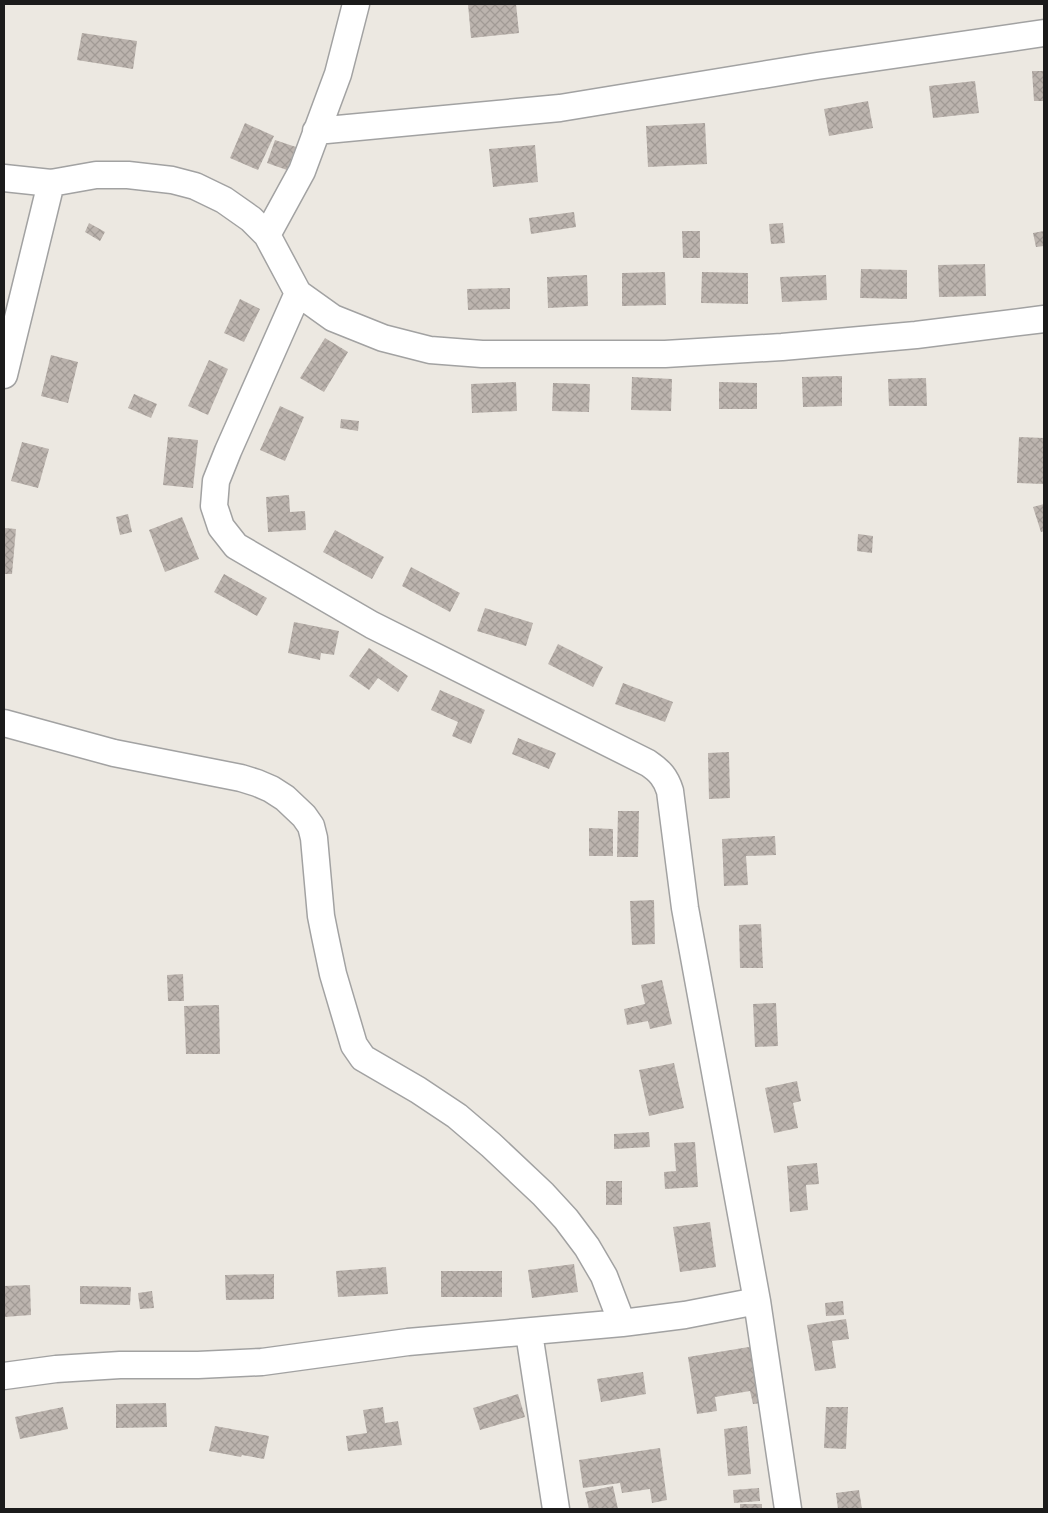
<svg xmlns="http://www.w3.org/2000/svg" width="1048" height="1513" font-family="Quicksand,sans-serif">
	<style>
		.building { fill: url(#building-cross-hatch) }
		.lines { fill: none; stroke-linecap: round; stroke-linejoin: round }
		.minor-casing { stroke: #a2a2a2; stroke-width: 29 }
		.minor { stroke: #fff; stroke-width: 26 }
	</style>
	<defs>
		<pattern id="building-cross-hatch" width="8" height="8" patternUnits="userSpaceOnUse" patternTransform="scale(1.25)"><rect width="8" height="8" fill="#bcb4ae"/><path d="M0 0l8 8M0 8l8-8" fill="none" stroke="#a19a95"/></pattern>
	</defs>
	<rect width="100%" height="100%" fill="#ece8e1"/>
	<path class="building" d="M468 4H516L519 33 471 38Z
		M82 33 137 41 133 69 77 60Z
		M1032 71H1044V101H1034Z
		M975 81 979 113 933 118 929 86Z
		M868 101 873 128 829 136 824 109Z
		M245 123 274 136 258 170 230 158Z
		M705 123 707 164 648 167 646 126Z
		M275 140 296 147 287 170 267 163Z
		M535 145 538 182 493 187 489 149Z
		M574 212 576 227 531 234 529 218Z
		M89 223 105 232 100 241 85 232Z
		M783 223 785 243 771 244 769 224Z
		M682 231H700V258H683Z
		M1044 231V246L1036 247 1033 233Z
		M985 264 986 296 939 297 938 265Z
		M861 269 907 270V299L860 298Z
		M665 272 666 305 622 306V273Z
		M702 272 748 273V304L701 303Z
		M587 275 588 306 548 308 547 277Z
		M826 275 827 300 782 302 780 277Z
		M510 288V309L468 310 467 289Z
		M240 299 260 309 244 342 224 333Z
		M325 338 348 352 324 392 300 378Z
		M51 355 78 362 68 403 41 396Z
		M209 360 228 369 208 415 188 406Z
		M842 376V406L803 407 802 377Z
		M632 377 672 379 671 411 631 410Z
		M926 378 927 406H889L888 379Z
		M516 382 517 411 472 413 471 384Z
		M719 382 757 383V409H719Z
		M553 383 590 384 589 412 552 411Z
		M134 394 157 404 151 418 128 408Z
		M280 406 304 417 285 461 260 450Z
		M341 419 359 421 358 431 340 428Z
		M168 437 198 440 193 488 163 485Z
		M1019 437 1044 438V484L1017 483Z
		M22 442 49 449 38 488 11 481Z
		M289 495 290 512 305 511 306 530 268 532 266 497Z
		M1044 504V531L1041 532 1033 507Z
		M128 514 132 532 120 535 116 517Z
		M182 517 199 559 165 572 149 530Z
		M4 528 16 529 12 574H4Z
		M335 530 384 557 372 579 323 552Z
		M858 534 873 536 872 553 857 551Z
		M411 567 460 593 450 612 402 586Z
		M224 574 267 598 257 616 214 592Z
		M485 608 533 623 526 646 477 631Z
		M294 622 339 631 334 655 321 653 320 660 288 653Z
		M558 644 603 667 593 687 548 664Z
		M369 648 408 676 398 692 378 678 369 690 349 676Z
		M623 683 673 702 665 722 615 704Z
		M440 690 485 710 471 744 452 736 458 722 431 710Z
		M518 738 556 753 549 769 512 754Z
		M729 752 730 798 709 799 708 753Z
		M618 811H639L638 857H617Z
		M589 828 613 829V856H589Z
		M775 836 776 855 746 856 748 885 724 886 722 839Z
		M654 900 655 944 632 945 630 901Z
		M761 924 763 968H740L739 925Z
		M183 974 184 1001H168L167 975Z
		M662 980 672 1024 650 1029 648 1021 627 1025 624 1009 645 1004 641 985Z
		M776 1003 778 1046 755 1047 753 1004Z
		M219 1005 220 1054H186L184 1006Z
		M674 1063 684 1108 649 1116 639 1070Z
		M797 1081 801 1101 793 1103 798 1128 774 1133 765 1088Z
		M649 1132 650 1147 614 1149V1134Z
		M695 1142 698 1187 665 1189 664 1172 676 1171 674 1143Z
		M817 1163 819 1184 806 1185 808 1210 790 1212 787 1166Z
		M606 1181H622V1205H606Z
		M710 1222 716 1267 680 1272 673 1227Z
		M574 1264 578 1292 532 1298 528 1270Z
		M386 1267 388 1294 338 1297 336 1271Z
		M441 1271H502V1297H441Z
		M274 1274V1299L226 1300 225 1275Z
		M30 1285 31 1315 4 1317V1286Z
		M80 1286 131 1287 130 1305 80 1304Z
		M152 1291 154 1308 140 1309 138 1293Z
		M843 1301 844 1315 826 1316 825 1303Z
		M846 1319 849 1339 832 1341 836 1368 815 1371 807 1325Z
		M761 1345 771 1402 753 1404 750 1391 715 1397 717 1411 697 1414 688 1357Z
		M643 1372 646 1394 601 1402 597 1379Z
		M518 1394 525 1417 480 1430 473 1408Z
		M166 1403 167 1427 116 1428V1404Z
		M63 1407 68 1429 20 1439 15 1417Z
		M383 1407 385 1423 398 1421 402 1445 348 1451 346 1436 367 1433 363 1410Z
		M826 1407H848L846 1449 824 1448Z
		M215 1426 269 1436 264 1459 242 1455 241 1457 209 1451Z
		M747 1426 751 1474 728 1476 724 1429Z
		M660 1448 667 1500 652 1503 650 1489 622 1493 620 1483 583 1488 579 1460Z
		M613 1486 618 1509H589L585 1492Z
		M759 1488 760 1501 734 1503 733 1490Z
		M859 1490 862 1509H838L836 1493Z
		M740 1504H762V1509H740Z"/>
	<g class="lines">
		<g class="minor-casing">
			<path id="minor" d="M316 131 560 108 817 66 1044 33
				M4 178 51 183 96 175H128L172 180 195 186 224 200 251 219 267 235 298 293 333 318 383 338 430 350 482 354H665L782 347 916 335 1044 319
				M267 235 302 171 338 74 356 4
				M298 293 228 451 216 481 214 506 221 527 236 546 372 625 648 763C660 771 666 778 670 791L685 908 757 1301 788 1509
				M4 375 51 183
				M4 723 114 753 241 778 257 783 271 789 285 798 304 816 311 826 314 838 321 916 325 936 333 974 354 1045 363 1058 418 1090 457 1116 491 1145 543 1194 566 1219 587 1247 604 1276 622 1323
				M529 1333 556 1509
				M4 1376 56 1369 120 1365H198L262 1362 408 1342 622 1323 685 1315 757 1301"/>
		</g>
		<use href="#minor" class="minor"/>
	</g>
	<rect width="1048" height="1513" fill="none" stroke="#1b1b1b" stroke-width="10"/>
</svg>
